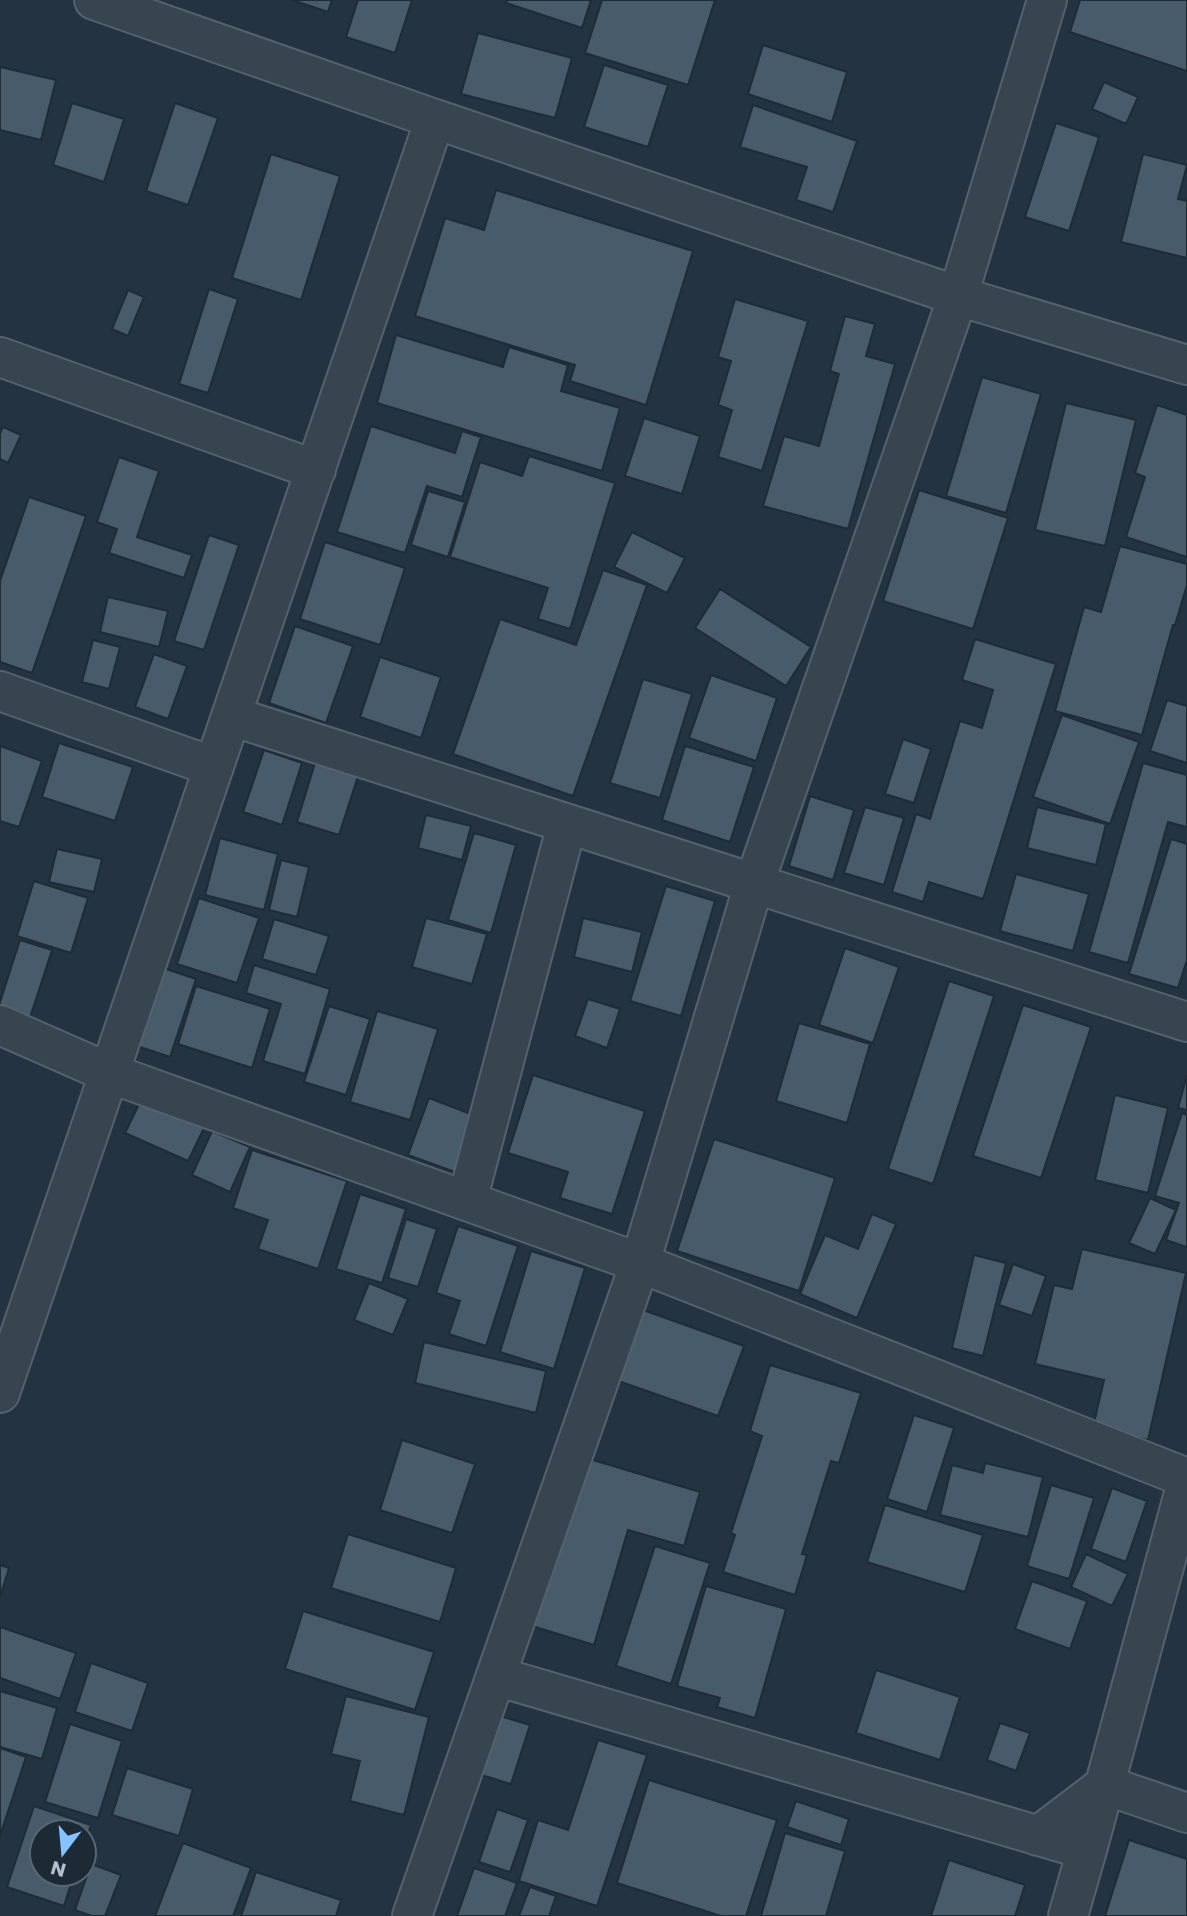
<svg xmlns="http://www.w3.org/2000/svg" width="1187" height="1916" font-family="Poppins,sans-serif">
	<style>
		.building { fill: #485b6a; stroke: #1e2c38; stroke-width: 2 }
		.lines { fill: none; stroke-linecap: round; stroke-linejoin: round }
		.minor-casing { stroke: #55626e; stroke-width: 42 }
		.minor { stroke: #374551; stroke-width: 38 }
	</style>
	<rect width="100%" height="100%" fill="#233341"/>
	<path class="building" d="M292 0H332L328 12Z
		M358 0H412L395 53 346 37Z
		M507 0H591L582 28 506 3Z
		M602 0H715L688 85 585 53Z
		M1080 0H1187V71L1070 32Z
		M478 33 572 58 555 118 461 94Z
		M763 45 847 72 832 122 748 94Z
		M604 65 668 85 648 147 584 127Z
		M0 67 56 80 41 140 0 130Z
		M1104 82 1138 97 1126 124 1092 109Z
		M72 103 124 119 104 182 53 165Z
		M175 103 218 118 188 205 146 191Z
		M753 105 857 141 833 212 796 200 807 167 740 147Z
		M1056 123 1099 137 1069 231 1025 217Z
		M271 154 340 176 301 300 232 278Z
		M1143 154 1187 165 1178 199 1187 201V258L1121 242Z
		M496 190 693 251 646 405 570 381 575 365 415 316 445 218 484 230Z
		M209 289 238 299 208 393 179 384Z
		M128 290 144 297 128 336 112 329Z
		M735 299 808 321 762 471 718 457 732 410 718 405 731 361 718 357Z
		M845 316 875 324 866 356 895 364 848 529 763 506 784 436 819 446 839 374 830 371Z
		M396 335 503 367 509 347 568 365 561 391 620 408 602 471 377 403Z
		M982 377 1041 394 1006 513 946 496Z
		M1066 403 1136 420 1105 546 1035 530Z
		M1157 405 1187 415V557L1126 537 1145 477 1135 473Z
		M644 418 700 436 682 494 625 476Z
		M371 426 455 453 462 431 481 437 462 497 427 486 405 553 337 532Z
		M3 427 21 435 8 463 0 459V433Z
		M529 456 615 483 570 629 538 619 548 588 450 557 480 462 522 476Z
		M119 457 159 471 137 537 192 555 184 578 109 553 117 529 97 522Z
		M919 490 1008 518 973 629 883 601Z
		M428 491 465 502 448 557 411 545Z
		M29 497 86 516 32 673 0 662V581Z
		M632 532 685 558 667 593 614 567Z
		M209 535 239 545 204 650 174 641Z
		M325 542 405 568 380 645 300 619Z
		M1120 546 1187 564V585L1175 625H1173L1142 735 1055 711 1084 607 1101 612Z
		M603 570 647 585 573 796 453 754 500 619 576 645Z
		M720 589 811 647 786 686 695 628Z
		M108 597 168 611 159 647 100 632Z
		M295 626 353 646 326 723 269 703Z
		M975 639 1056 664 983 899 929 882 923 902 892 892 916 814 930 819 960 721 982 728 993 690 962 680Z
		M93 640 120 647 109 689 82 682Z
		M154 654 187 666 168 719 135 707Z
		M380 657 441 677 421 738 360 717Z
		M711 675 777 698 756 761 689 738Z
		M643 679 692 694 660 798 610 783Z
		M1167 700 1187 706V763L1150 751Z
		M1062 715 1139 742 1110 824 1033 797Z
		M903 739 931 749 914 803 885 794Z
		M59 743 133 767 115 821 42 797Z
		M0 746 42 761 19 827 0 821Z
		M685 746 754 767 730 842 662 820Z
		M264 750 302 763 282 825 243 812Z
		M315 763 358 776 339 835 297 822Z
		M1143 763 1187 775V827L1168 822 1128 963 1089 952Z
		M810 796 854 810 833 880 789 866Z
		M865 807 904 818 884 885 844 873Z
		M1037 807 1106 824 1096 865 1027 848Z
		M426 815 471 826 462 860 418 848Z
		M474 833 516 845 491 933 448 920Z
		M220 838 278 854 264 910 205 895Z
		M1171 839 1187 844V960L1178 988 1129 974Z
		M57 849 102 859 94 892 49 882Z
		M281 860 309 867 297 917 269 910Z
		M1016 874 1089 894 1073 951 1000 931Z
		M34 881 88 898 71 953 17 936Z
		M666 886 715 901 681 1016 630 1001Z
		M199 898 259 918 237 983 177 964Z
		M426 918 487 934 472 984 412 967Z
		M583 918 642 932 632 972 574 957Z
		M274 919 329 936 316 975 262 959Z
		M20 940 52 950 27 1027 0 1018V1002Z
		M845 948 899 967 873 1043 819 1025Z
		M254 965 330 989 305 1074 263 1061 281 1004 246 993Z
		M160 967 196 979 170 1057 134 1045Z
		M949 981 994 996 933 1184 888 1169Z
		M196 986 270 1009 252 1068 178 1044Z
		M588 999 620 1009 607 1048 575 1036Z
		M1023 1005 1091 1027 1041 1178 973 1156Z
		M329 1006 370 1019 346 1095 304 1082Z
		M377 1011 438 1029 410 1120 350 1102Z
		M799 1023 870 1044 847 1123 776 1101Z
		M533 1075 645 1111 612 1214 560 1198 568 1172 508 1153Z
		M1187 1075V1110L1178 1108Z
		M1115 1095 1168 1108 1148 1193 1095 1180Z
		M142 1098 205 1126 188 1161 125 1133Z
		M429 1098 476 1116 455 1172 408 1155Z
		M1182 1113 1187 1115V1247L1166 1240 1179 1203 1155 1196Z
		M212 1131 250 1147 230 1192 192 1175Z
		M714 1139 835 1178 799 1291 677 1251Z
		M252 1150 347 1181 318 1269 258 1249 268 1220 233 1208Z
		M360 1194 406 1209 382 1283 336 1269Z
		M1150 1198 1176 1210 1155 1254 1129 1243Z
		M872 1214 896 1224 857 1318 800 1294 825 1235 858 1249Z
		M406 1219 437 1229 418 1287 388 1278Z
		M458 1226 518 1246 486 1346 449 1334 460 1301 436 1293Z
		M1082 1249 1186 1273 1148 1440 1093 1427 1104 1380 1035 1364 1054 1285 1072 1289Z
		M531 1251 585 1268 554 1369 500 1352Z
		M974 1255 1006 1263 983 1356 952 1348Z
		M1013 1264 1046 1276 1032 1316 999 1305Z
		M369 1283 408 1299 393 1335 354 1320Z
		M632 1306 744 1346 718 1416 607 1377Z
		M424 1342 546 1371 536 1413 415 1383Z
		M770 1365 861 1393 839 1463 831 1461 802 1554 807 1555 795 1595 723 1572 735 1535 731 1533 762 1436 750 1431Z
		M914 1415 954 1428 927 1512 887 1499Z
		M402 1440 475 1464 452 1533 380 1510Z
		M583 1457 700 1492 684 1546 628 1530 594 1645 532 1626Z
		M985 1463 1043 1477 1028 1537 940 1515 952 1465 983 1473Z
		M1051 1485 1094 1498 1069 1579 1027 1566Z
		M1112 1488 1147 1501 1126 1562 1091 1549Z
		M885 1505 983 1535 965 1592 867 1562Z
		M348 1534 456 1568 440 1622 331 1588Z
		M655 1546 710 1563 671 1684 616 1666Z
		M1086 1554 1128 1574 1112 1606 1071 1587Z
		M0 1565 9 1568 0 1597Z
		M1032 1581 1087 1601 1070 1649 1015 1629Z
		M706 1586 786 1609 755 1718 717 1707 720 1698 677 1686Z
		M303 1611 434 1652 415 1710 285 1669Z
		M0 1627 76 1653 60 1699 0 1678Z
		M91 1663 148 1683 132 1731 75 1712Z
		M876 1670 960 1697 940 1760 856 1733Z
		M0 1691 57 1708 42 1759 0 1747Z
		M346 1696 429 1717 404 1815 350 1801 360 1761 331 1754Z
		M497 1715 530 1725 511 1784 478 1774Z
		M1000 1723 1030 1733 1016 1771 987 1760Z
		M70 1724 122 1741 98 1818 45 1802Z
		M598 1740 647 1755 597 1906 519 1881 538 1820 568 1830Z
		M0 1748 26 1757 0 1836Z
		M127 1768 193 1789 179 1836 112 1815Z
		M649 1780 777 1820 746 1916H721L617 1883Z
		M796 1801 849 1819 841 1845 787 1827Z
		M34 1806 91 1825 84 1845V1832H42V1874H74L64 1906 7 1887Z
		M497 1809 528 1820 510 1872 479 1862Z
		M785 1833 845 1851 826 1916H761Z
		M1129 1840 1187 1859V1916H1105Z
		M183 1843 251 1868 233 1916H155Z
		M949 1860 1025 1885 1015 1916H931Z
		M91 1864 121 1875 105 1916H92L75 1910Z
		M474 1868 517 1883 505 1916H457Z
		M256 1872 341 1900 336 1916H241Z
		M530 1887 556 1896 549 1916H519Z"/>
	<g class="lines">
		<g class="minor-casing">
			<path id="minor" d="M94 0 435 119
				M0 357 316 470
				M0 691 214 767
				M231 716 1187 1022
				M0 1025 109 1073 640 1263 1187 1478
				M467 1201 567 824
				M0 1393 435 119 958 296 1187 365
				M496 1676 1087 1850 1068 1916
				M1038 1836 1105 1785 1187 1813
				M1087 1850 1187 1482
				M412 1916 640 1263 754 884 958 296 1047 0"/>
		</g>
		<use href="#minor" class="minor"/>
	</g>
	<g transform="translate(63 1853) rotate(196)"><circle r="33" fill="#1c2a36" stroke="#586672" stroke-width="2"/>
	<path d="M0-5L12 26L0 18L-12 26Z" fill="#85c2ff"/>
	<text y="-10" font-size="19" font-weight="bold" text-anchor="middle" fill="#b3bfcb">N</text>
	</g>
</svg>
